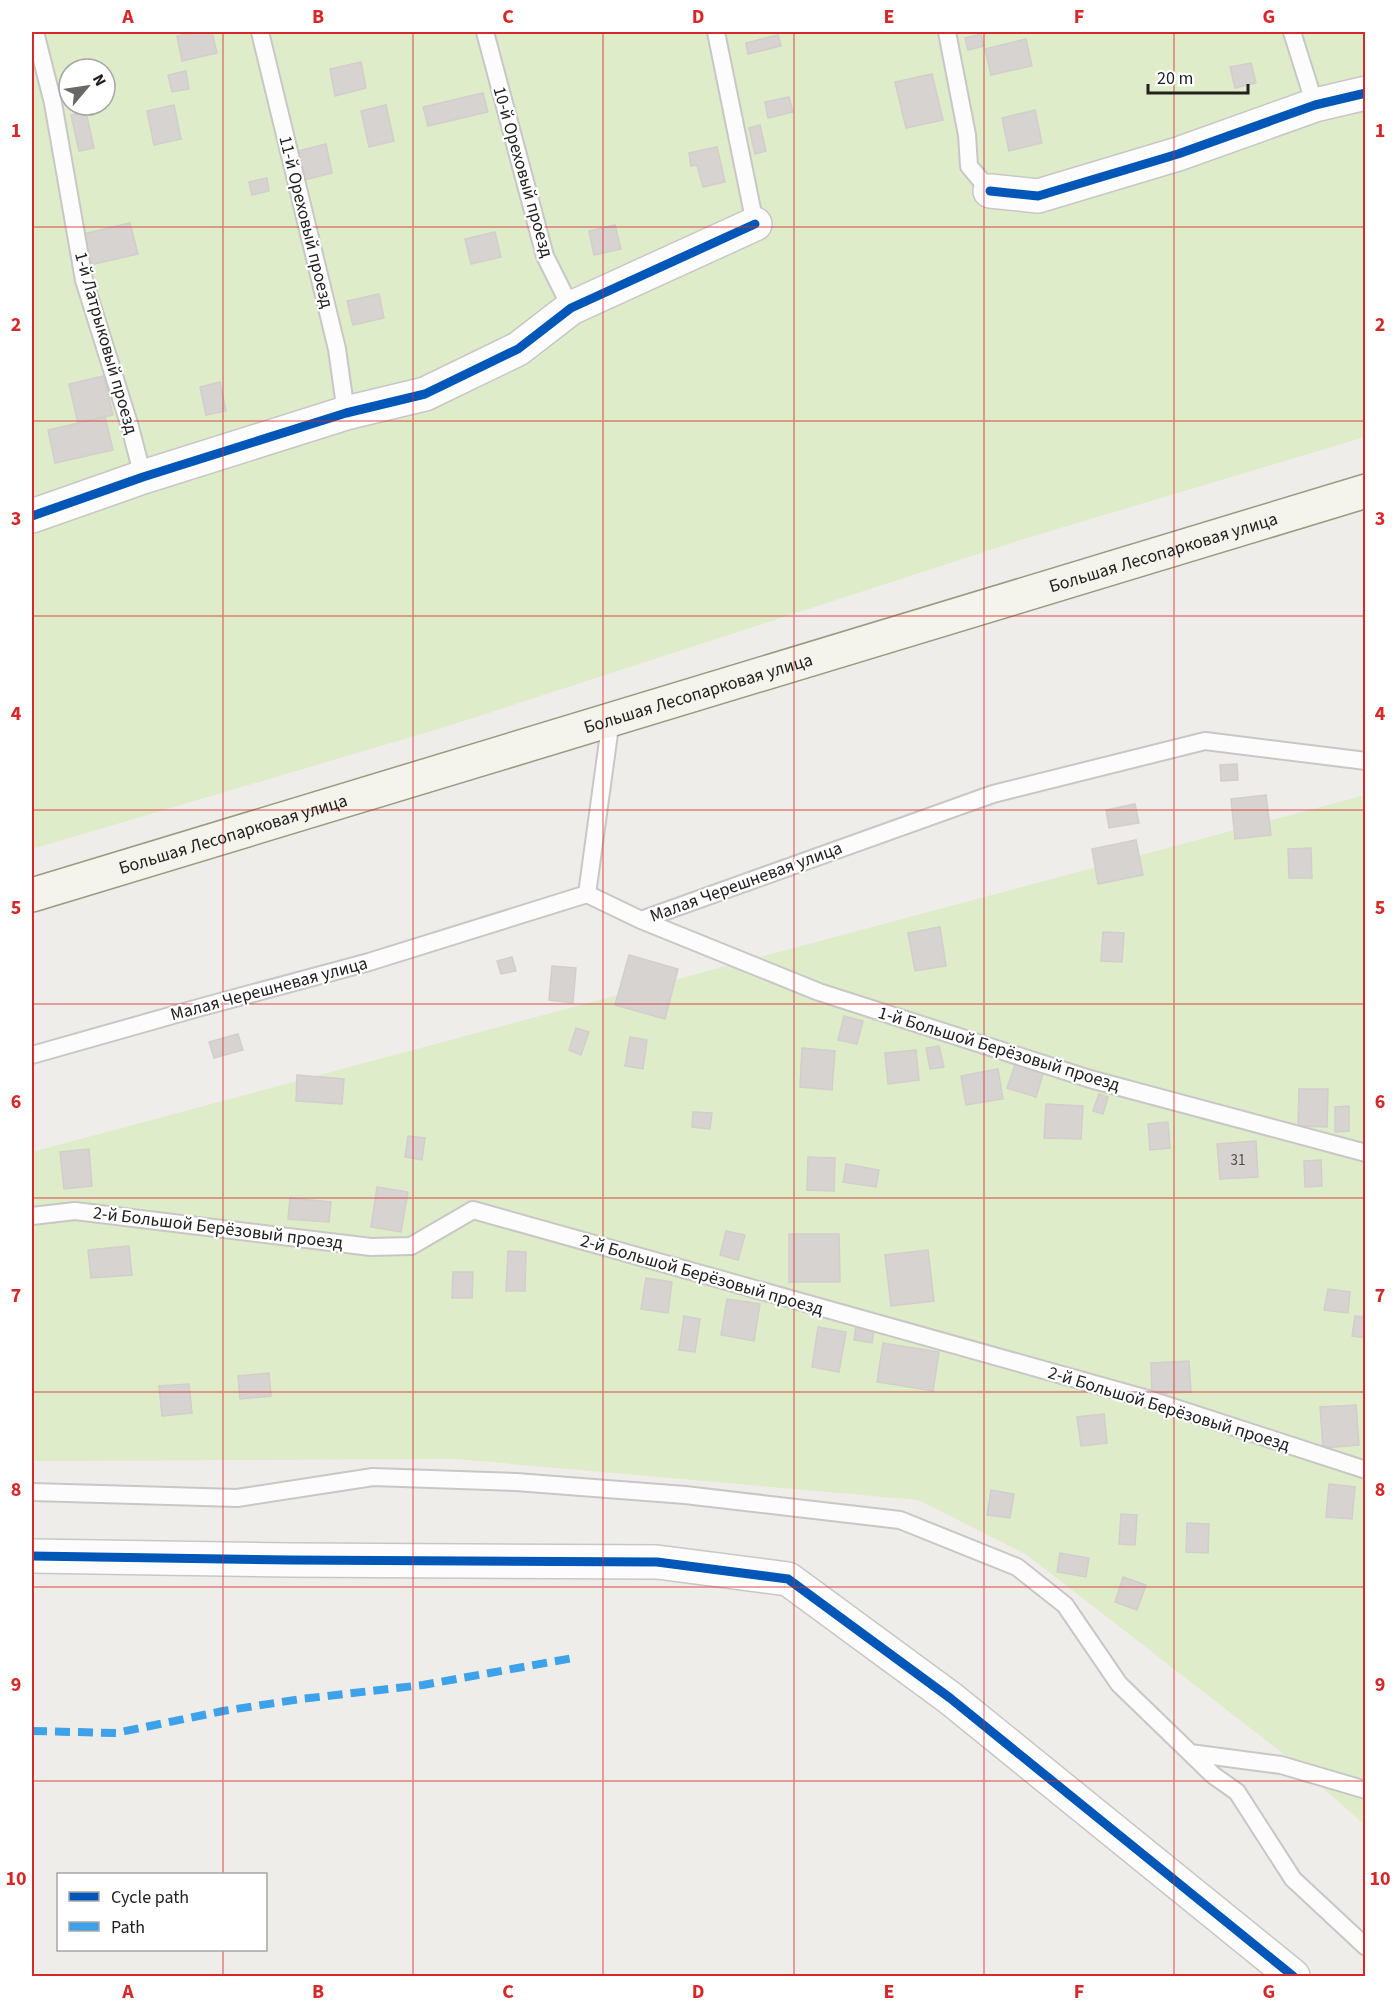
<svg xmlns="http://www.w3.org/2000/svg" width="1397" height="2008" font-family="'Source Sans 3',sans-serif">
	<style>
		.grass { fill: #deecc9; fill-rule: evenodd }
		.building { fill: #d6d3d1; stroke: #d2cecb; stroke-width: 1.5 }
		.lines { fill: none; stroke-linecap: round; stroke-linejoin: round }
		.lane-casing { stroke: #c8c7c6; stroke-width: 20 }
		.street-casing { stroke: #c8c7c6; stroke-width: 36 }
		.secondary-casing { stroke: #9a9981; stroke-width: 36 }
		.lane { stroke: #fdfcfc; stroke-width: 16 }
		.street { stroke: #fdfcfc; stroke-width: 33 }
		.secondary { stroke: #f4f4ec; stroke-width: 33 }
		.quiet { stroke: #3ea2ea; stroke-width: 8; stroke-dasharray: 15 8; stroke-linecap: butt }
		.cycleway-casing { stroke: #fff; stroke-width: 13 }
		.cycleway { stroke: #0057b8; stroke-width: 9 }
		.grid { fill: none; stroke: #d62828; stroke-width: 1.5; stroke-opacity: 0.55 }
		.labels { text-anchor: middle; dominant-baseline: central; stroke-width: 4.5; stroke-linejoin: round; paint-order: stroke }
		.number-label { font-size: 15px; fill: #4e4e4d }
		.street-label { font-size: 18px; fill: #212121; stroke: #fff }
		.neatline { fill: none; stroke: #d62828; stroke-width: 2 }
		.grid-label { font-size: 20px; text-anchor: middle; font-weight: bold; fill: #d62828 }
	</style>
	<rect width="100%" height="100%" fill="#efedea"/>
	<path class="grass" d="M32 32H1365V437L1027 538 445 727 32 849ZM69 69H105V105H69Z
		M1365 795V1825L1285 1755 1027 1555 918 1500 455 1459 32 1461V1152Z"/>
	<path class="building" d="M198 32H212L217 53 182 61 177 36Z
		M981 34 984 46 968 50 965 38Z
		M778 35 781 46 748 54 746 43Z
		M1026 39 1032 66 991 75 985 49Z
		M361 62 366 88 335 96 330 69Z
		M1251 63 1256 83 1235 88 1230 67Z
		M186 71 189 89 172 92 168 75Z
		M932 74 943 120 906 128 895 82Z
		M483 93 488 112 428 126 423 107Z
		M789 97 793 112 768 118 765 102Z
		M174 105 181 139 154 145 147 111Z
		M386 105 394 141 369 147 361 111Z
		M1035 110 1042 143 1009 151 1002 118Z
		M86 112 94 148 79 151 71 115Z
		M760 125 766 151 755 154 749 128Z
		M326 144 332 173 304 180 298 151Z
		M717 147 725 182 703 187 697 165 691 166 689 153Z
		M267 178 269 191 252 195 249 182Z
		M130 223 138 254 90 265 83 234Z
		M615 225 621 249 594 255 589 231Z
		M495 232 501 257 471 264 465 239Z
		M379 294 384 318 353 325 347 301Z
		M104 376 113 415 78 423 69 384Z
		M220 382 226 411 206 415 200 387Z
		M105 417 113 450 55 463 48 430Z
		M1237 764 1238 780 1221 781 1220 765Z
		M1266 795 1271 835 1235 839 1231 799Z
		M1135 804 1139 823 1109 828 1106 810Z
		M1136 840 1143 875 1098 884 1092 849Z
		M1311 848 1312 878H1289L1288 849Z
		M940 927 946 966 915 971 908 933Z
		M1103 932 1124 933 1122 962 1101 961Z
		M629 955 678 969 665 1019 615 1005Z
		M512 957 516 971 501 974 497 961Z
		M552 966 576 968 573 1003 549 1000Z
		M844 1016 863 1021 857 1044 838 1040Z
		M576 1028 589 1032 581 1055 569 1050Z
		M238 1034 243 1050 214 1058 209 1042Z
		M630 1037 647 1040 643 1069 625 1066Z
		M939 1046 944 1067 930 1069 926 1048Z
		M802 1048 835 1051 832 1090 800 1087Z
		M916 1050 919 1080 888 1084 885 1053Z
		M1016 1062 1044 1071 1036 1097 1007 1088Z
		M998 1069 1003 1099 966 1105 961 1076Z
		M297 1075 344 1079 342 1104 296 1101Z
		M1299 1089H1328L1327 1127 1298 1126Z
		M1099 1094 1108 1097 1103 1114 1093 1111Z
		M1046 1104 1083 1106 1081 1139 1044 1138Z
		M1349 1106V1131L1335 1132V1107Z
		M693 1112 712 1113 710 1129 692 1127Z
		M1168 1122 1170 1148 1150 1150 1148 1124Z
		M408 1136 425 1138 422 1160 405 1157Z
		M1256 1141 1258 1177 1220 1179 1217 1144Z
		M89 1149 92 1186 64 1189 60 1152Z
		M808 1157 835 1158 834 1191 807 1190Z
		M1321 1160 1322 1186 1305 1187 1304 1161Z
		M846 1164 879 1170 876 1187 843 1182Z
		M377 1187 408 1192 401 1232 371 1227Z
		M290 1198 331 1202 329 1222 288 1219Z
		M726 1231 745 1235 738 1260 720 1255Z
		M789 1234H839L840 1282H789Z
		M129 1246 132 1275 91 1278 88 1250Z
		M928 1250 934 1301 891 1306 885 1255Z
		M508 1251 526 1252 525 1291H506Z
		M453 1272H473L472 1298H452Z
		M646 1278 672 1282 668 1313 641 1309Z
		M1328 1289 1350 1292 1348 1313 1324 1310Z
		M727 1299 760 1304 754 1341 721 1335Z
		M684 1316 700 1319 695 1352 679 1350Z
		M1355 1316 1366 1317V1338L1352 1336Z
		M856 1326 874 1329 872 1343 854 1340Z
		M818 1327 846 1332 839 1372 812 1367Z
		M883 1343 939 1352 933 1391 877 1382Z
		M1189 1361 1191 1392 1152 1394 1151 1363Z
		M269 1373 271 1396 240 1399 238 1376Z
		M189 1384 192 1413 162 1416 159 1386Z
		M1356 1405 1359 1445 1323 1448 1320 1407Z
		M1104 1414 1107 1443 1081 1446 1077 1417Z
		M1329 1484 1355 1487 1352 1519 1326 1517Z
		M991 1490 1014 1494 1010 1518 987 1515Z
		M1121 1514 1137 1515 1135 1545 1119 1544Z
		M1187 1523 1209 1524 1208 1553 1186 1552Z
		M1060 1553 1089 1558 1086 1577 1057 1572Z
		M1123 1577 1146 1585 1137 1610 1115 1602Z"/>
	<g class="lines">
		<g class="lane-casing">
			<path id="lane" d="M35 32 53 103 84 280 130 427 143 477
				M260 32 337 349 346 413
				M485 32 545 256 571 308
				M716 32 755 224
				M947 32 967 135 969 166 990 191
				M1292 32 1315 105
				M587 894 611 719
				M641 920 819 992 1090 1079 1366 1153
				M32 1055 198 1008 369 962 587 894 641 920 993 794 1205 741 1366 761
				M32 1216 75 1211 371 1247 411 1246 473 1210 1151 1400 1366 1470
				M32 1492 237 1498 373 1477 516 1482 685 1495 900 1520 1017 1567 1065 1605 1119 1684 1213 1775 1237 1792 1293 1879 1366 1947
				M1190 1753 1281 1765 1366 1790"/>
		</g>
		<g class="street-casing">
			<path id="street" d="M990 191 1038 196 1178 154 1315 105 1366 93
				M32 516 143 477 346 413 425 394 518 349 571 308 755 224
				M32 1556 290 1560 657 1562 788 1579 950 1698 1293 1976"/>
		</g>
		<g class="secondary-casing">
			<g id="secondary">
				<path id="s1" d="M32 895 1366 491"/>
			</g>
		</g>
		<use href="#lane" class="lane"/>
		<use href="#street" class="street"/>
		<use href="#secondary" class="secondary"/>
		<path class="quiet" d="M32 1731 116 1733 223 1711 301 1699 423 1685 573 1658"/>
		<g class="cycleway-casing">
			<path id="cycleway" d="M990 191 1038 196 1178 154 1315 105 1366 93
				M32 516 143 477 346 413 425 394 518 349 571 308 755 224
				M32 1556 290 1560 657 1562 788 1579 950 1698 1293 1976"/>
		</g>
		<use href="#cycleway" class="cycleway"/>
	</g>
	<path class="grid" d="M223 32V1874M413 32V1976M603 32V1976M794 32V1976M984 32V1976M1174 32V1976M32 227H1366M32 421H1366M32 616H1366M32 810H1366M32 1004H1366M32 1198H1366M32 1392H1366M32 1587H1366M32 1781H1366M223 1950V1976"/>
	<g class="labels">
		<g class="number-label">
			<text x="1238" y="1160">31</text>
		</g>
		<g class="street-label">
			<text transform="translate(523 172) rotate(74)">10-й Ореховый проезд</text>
			<text transform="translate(306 222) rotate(76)">11-й Ореховый проезд</text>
			<text transform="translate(106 343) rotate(74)">1-й Латрыковый проезд</text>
			<text stroke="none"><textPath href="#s1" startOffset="1182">Большая Лесопарковая улица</textPath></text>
			<text stroke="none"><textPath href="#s1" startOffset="696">Большая Лесопарковая улица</textPath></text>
			<text stroke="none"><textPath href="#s1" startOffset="210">Большая Лесопарковая улица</textPath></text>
			<text transform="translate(746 882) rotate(-20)">Малая Черешневая улица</text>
			<text transform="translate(269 989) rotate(-15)">Малая Черешневая улица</text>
			<text transform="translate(999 1049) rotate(17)">1-й Большой Берёзовый проезд</text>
			<text transform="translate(218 1228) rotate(7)">2-й Большой Берёзовый проезд</text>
			<text transform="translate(702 1275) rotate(16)">2-й Большой Берёзовый проезд</text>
			<text transform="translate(1169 1409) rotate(17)">2-й Большой Берёзовый проезд</text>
		</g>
	</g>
	<rect width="1397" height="2008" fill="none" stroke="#ffffff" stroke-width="66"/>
	<rect x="57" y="1873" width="210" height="78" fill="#ffffff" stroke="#a6a6a6" stroke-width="1.5"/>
	<rect x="69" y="1892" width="30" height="9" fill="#0057b8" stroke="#a6a6a6" stroke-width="1.5"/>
	<text x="111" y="1903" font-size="18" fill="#212121">Cycle path</text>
	<rect x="69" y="1922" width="30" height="9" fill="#3ea2ea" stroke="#a6a6a6" stroke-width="1.5"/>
	<text x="111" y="1933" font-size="18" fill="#212121">Path</text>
	<g transform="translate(87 87) rotate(61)"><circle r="28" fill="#ffffff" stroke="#a6a6a6" stroke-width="1.5"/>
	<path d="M0-4.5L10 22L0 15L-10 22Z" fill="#696867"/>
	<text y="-9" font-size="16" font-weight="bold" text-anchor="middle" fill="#212121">N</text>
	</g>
	<path d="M1148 84v9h100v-9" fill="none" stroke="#212121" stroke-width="3"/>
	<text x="1157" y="84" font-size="18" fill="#212121" stroke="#ffffff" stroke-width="4.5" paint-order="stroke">20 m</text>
	<rect x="33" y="33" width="1331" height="1942" class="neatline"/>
	<g class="grid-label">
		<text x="128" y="23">A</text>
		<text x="318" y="23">B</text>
		<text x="508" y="23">C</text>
		<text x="698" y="23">D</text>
		<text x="889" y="23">E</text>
		<text x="1079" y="23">F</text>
		<text x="1269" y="23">G</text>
		<text x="16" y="137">1</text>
		<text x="1380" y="137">1</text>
		<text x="16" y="331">2</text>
		<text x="1380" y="331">2</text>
		<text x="16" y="525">3</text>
		<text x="1380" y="525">3</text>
		<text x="16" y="720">4</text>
		<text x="1380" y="720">4</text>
		<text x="16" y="914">5</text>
		<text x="1380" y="914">5</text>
		<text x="16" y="1108">6</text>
		<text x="1380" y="1108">6</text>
		<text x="16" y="1302">7</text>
		<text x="1380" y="1302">7</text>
		<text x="16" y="1496">8</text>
		<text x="1380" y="1496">8</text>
		<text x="16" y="1691">9</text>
		<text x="1380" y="1691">9</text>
		<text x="16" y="1885">10</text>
		<text x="1380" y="1885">10</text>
		<text x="128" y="1998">A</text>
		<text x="318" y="1998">B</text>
		<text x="508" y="1998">C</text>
		<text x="698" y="1998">D</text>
		<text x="889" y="1998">E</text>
		<text x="1079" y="1998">F</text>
		<text x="1269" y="1998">G</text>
	</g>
</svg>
